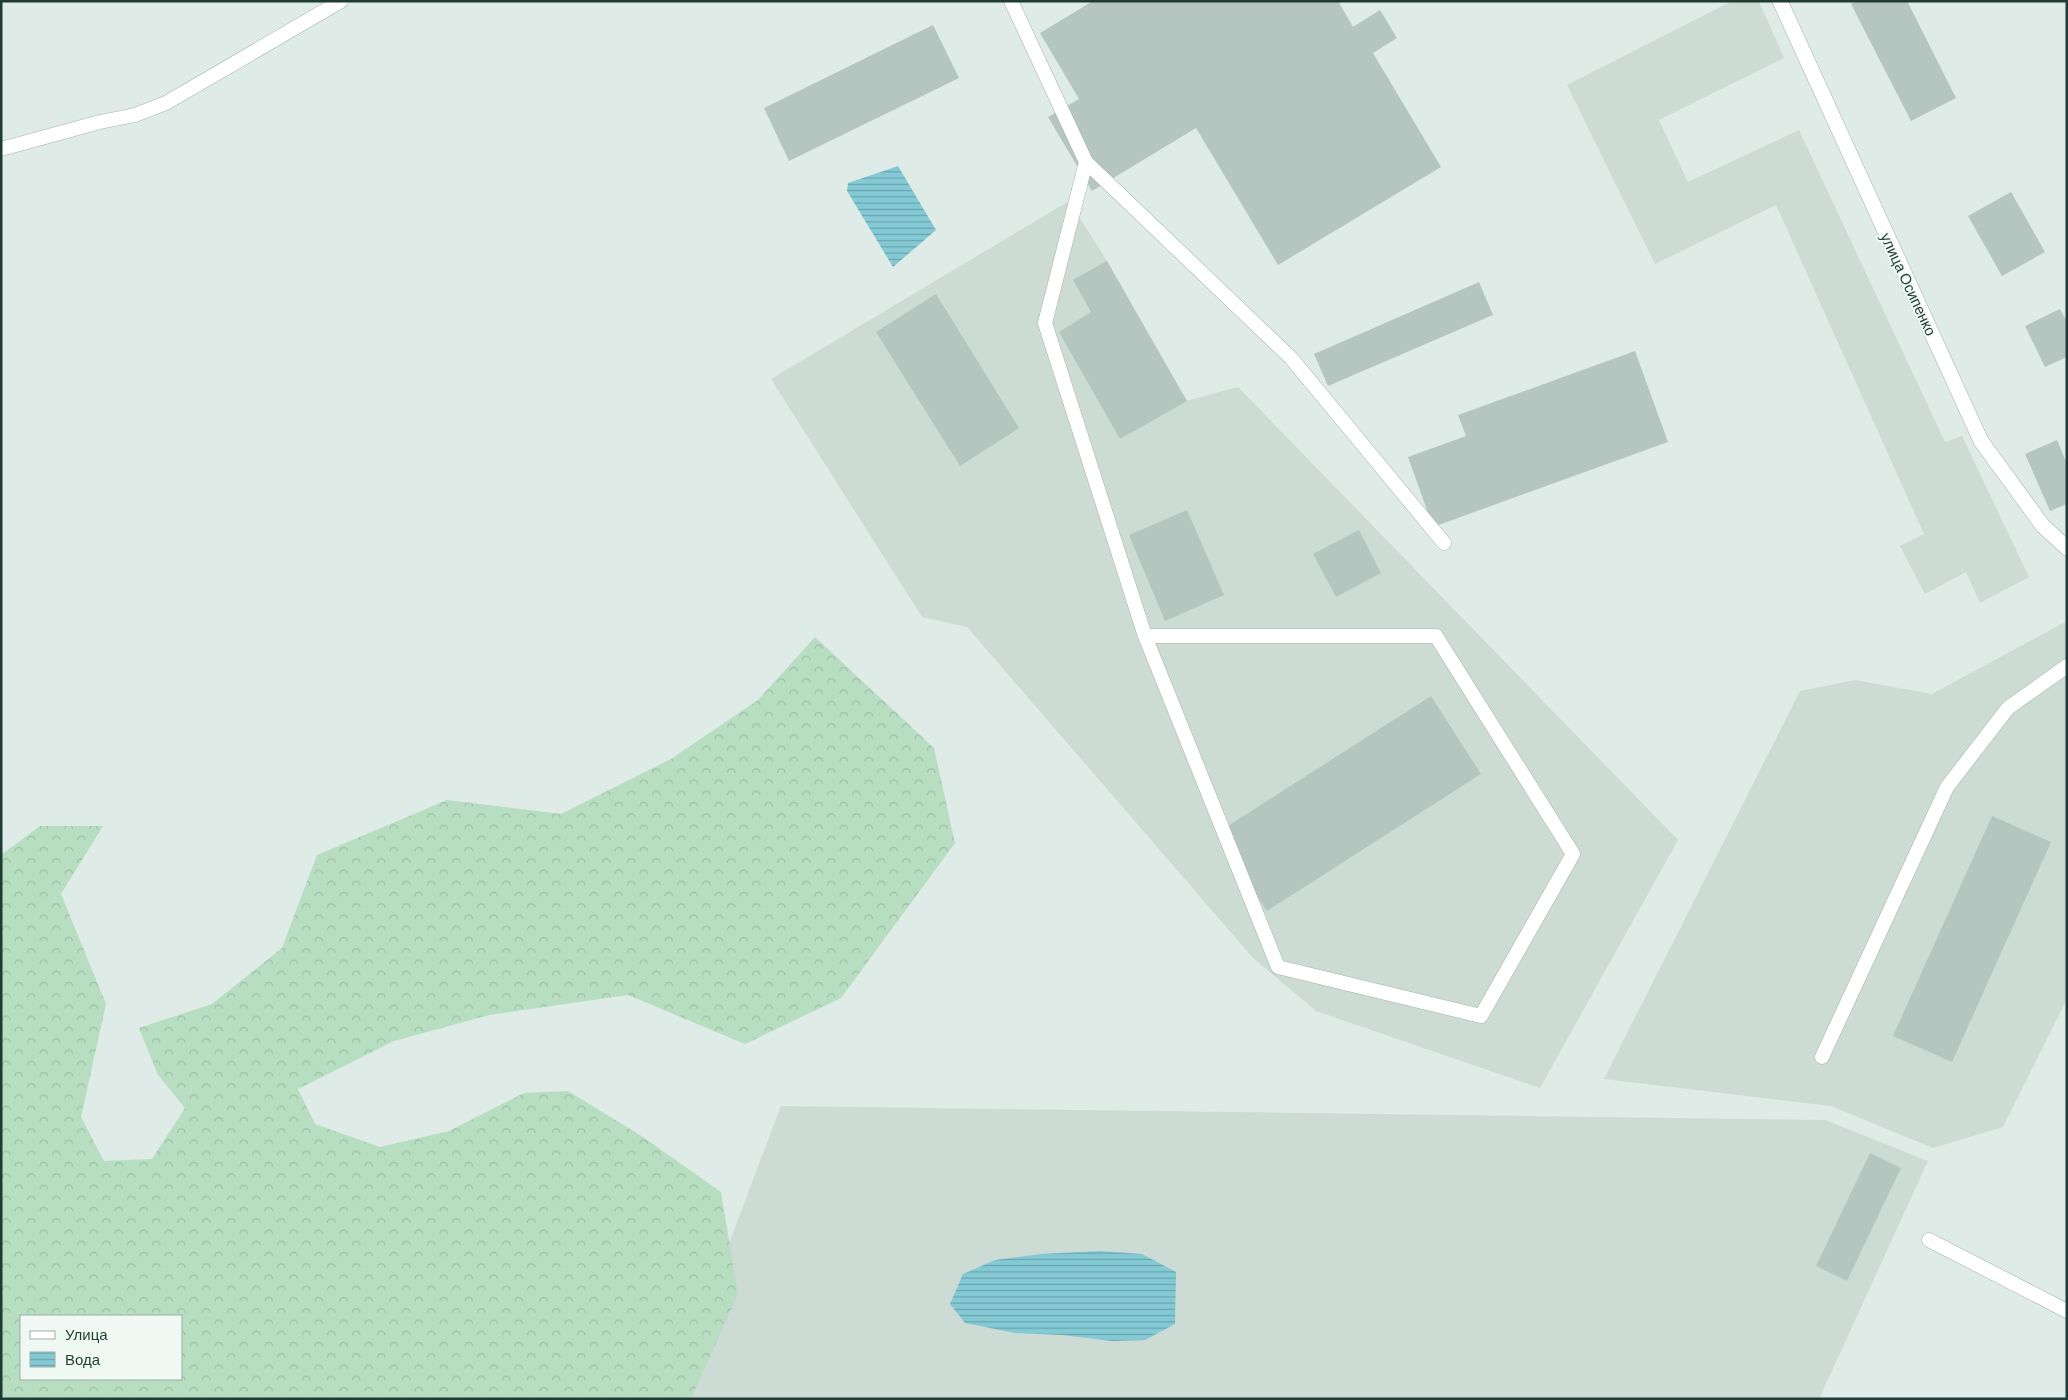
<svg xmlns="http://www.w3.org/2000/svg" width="2068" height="1400" font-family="Barlow,sans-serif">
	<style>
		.built { fill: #cddbd5 }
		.forest { fill: url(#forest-crowns); fill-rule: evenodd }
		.water { fill: url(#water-rules) }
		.building { fill: #b4c6bf }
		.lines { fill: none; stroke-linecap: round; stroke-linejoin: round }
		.lane-casing { stroke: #a2b3ad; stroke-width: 15 }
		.street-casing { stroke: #a2b3ad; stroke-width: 16 }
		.lane { stroke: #fff; stroke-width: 14 }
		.street { stroke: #fff; stroke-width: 15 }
		.labels { text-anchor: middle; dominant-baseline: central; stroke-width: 4; stroke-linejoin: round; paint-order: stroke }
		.street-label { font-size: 15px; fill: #1f3c34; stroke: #f0f8f4 }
	</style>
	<defs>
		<pattern id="forest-crowns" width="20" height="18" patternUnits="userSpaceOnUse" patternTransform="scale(1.25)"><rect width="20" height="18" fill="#b7dec0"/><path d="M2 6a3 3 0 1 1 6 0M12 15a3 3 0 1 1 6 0" fill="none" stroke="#9dbfa6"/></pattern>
		<pattern id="water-rules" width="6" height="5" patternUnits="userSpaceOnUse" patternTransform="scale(1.25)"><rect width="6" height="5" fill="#83cad4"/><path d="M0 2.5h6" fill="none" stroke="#6ba5ad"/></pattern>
	</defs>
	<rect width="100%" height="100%" fill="#dfebe6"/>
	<path class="built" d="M1732 1H1759L1784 58 1659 120 1688 182 1799 130 1945 442 1962 436 2029 577 1980 603 1966 572 1925 594 1900 546 1924 534 1776 205 1655 264 1567 85Z
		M1069 201 1107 261 1186 401 1238 387 1678 840 1540 1088 1316 1011 1253 958 967 627 922 617 771 379Z
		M2067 621V999L2003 1127 1933 1148 1831 1106 1604 1079 1800 691 1855 680 1932 694Z
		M781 1106 1825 1120 1928 1161 1819 1399H670Z"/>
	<path class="forest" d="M815 637 934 748 955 843 841 998 745 1044 628 995 489 1015 394 1041 298 1089 315 1124 380 1147 449 1131 524 1093 568 1091 643 1137 721 1192 738 1294 691 1399H1V855L40 826H103L61 894 106 1004 81 1117 104 1161 152 1159 185 1108 158 1075 139 1028 212 1004 282 948 317 855 447 800 561 814 671 759 758 700ZM21 1316H181V1379H21Z"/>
	<path class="water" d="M898 166 936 230 893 267 847 191 848 183Z
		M1100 1251 1142 1254 1176 1272 1175 1324 1145 1340 1112 1341 1062 1335 1015 1333 965 1323 950 1304 963 1274 995 1260 1041 1254Z"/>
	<path class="building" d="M1093 1H1338L1353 27 1380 10 1397 38 1373 53 1441 167 1278 265 1196 128 1092 191 1048 117 1079 99 1040 33Z
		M1857 1H1907L1956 98 1911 121 1851 4Z
		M933 25 959 78 789 161 764 108Z
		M2011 192 2045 252 2002 276 1968 216Z
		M1107 261 1187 401 1120 439 1059 332 1091 312 1073 280Z
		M1479 282 1493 315 1328 386 1314 354Z
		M936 294 1019 428 960 466 876 332Z
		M2060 309 2067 322V357L2045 367 2025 326Z
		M1635 351 1668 442 1433 527 1408 457 1466 436 1458 415Z
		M2057 440 2067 464V504L2050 511 2025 454Z
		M1187 510 1224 595 1165 621 1129 535Z
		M1359 530 1381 573 1336 597 1313 554Z
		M1431 696 1481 774 1267 911 1217 833Z
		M1992 816 2051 842 1952 1062 1893 1036Z
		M1870 1153 1901 1168 1847 1281 1816 1266Z"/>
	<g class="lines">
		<g class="lane-casing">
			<path id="lane" d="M1011 1 1086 162 1291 358 1444 543
				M1 149 100 122 135 115 166 103 341 1
				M1086 162 1045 323 1145 636H1436L1573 854 1481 1016 1278 967 1145 636
				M1822 1057 1947 787 2008 708 2067 666
				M1929 1240 2067 1311"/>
		</g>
		<g class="street-casing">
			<path id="street" d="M1780 1 1981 441 2043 526 2067 548"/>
		</g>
		<use href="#lane" class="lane"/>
		<use href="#street" class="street"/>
	</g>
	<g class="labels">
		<g class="street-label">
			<text transform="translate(1909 284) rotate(65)">улица Осипенко</text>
		</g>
	</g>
	<rect width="2068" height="1400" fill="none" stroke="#1f3c34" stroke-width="5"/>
	<rect x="20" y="1315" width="162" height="65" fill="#f0f8f4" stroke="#9cada7"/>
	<rect x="30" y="1331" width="25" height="8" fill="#ffffff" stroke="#9cada7"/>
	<text x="65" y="1340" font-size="15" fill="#1f3c34">Улица</text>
	<rect x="30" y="1352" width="25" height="15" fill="url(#water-rules)" stroke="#9cada7"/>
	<text x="65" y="1365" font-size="15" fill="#1f3c34">Вода</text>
</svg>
